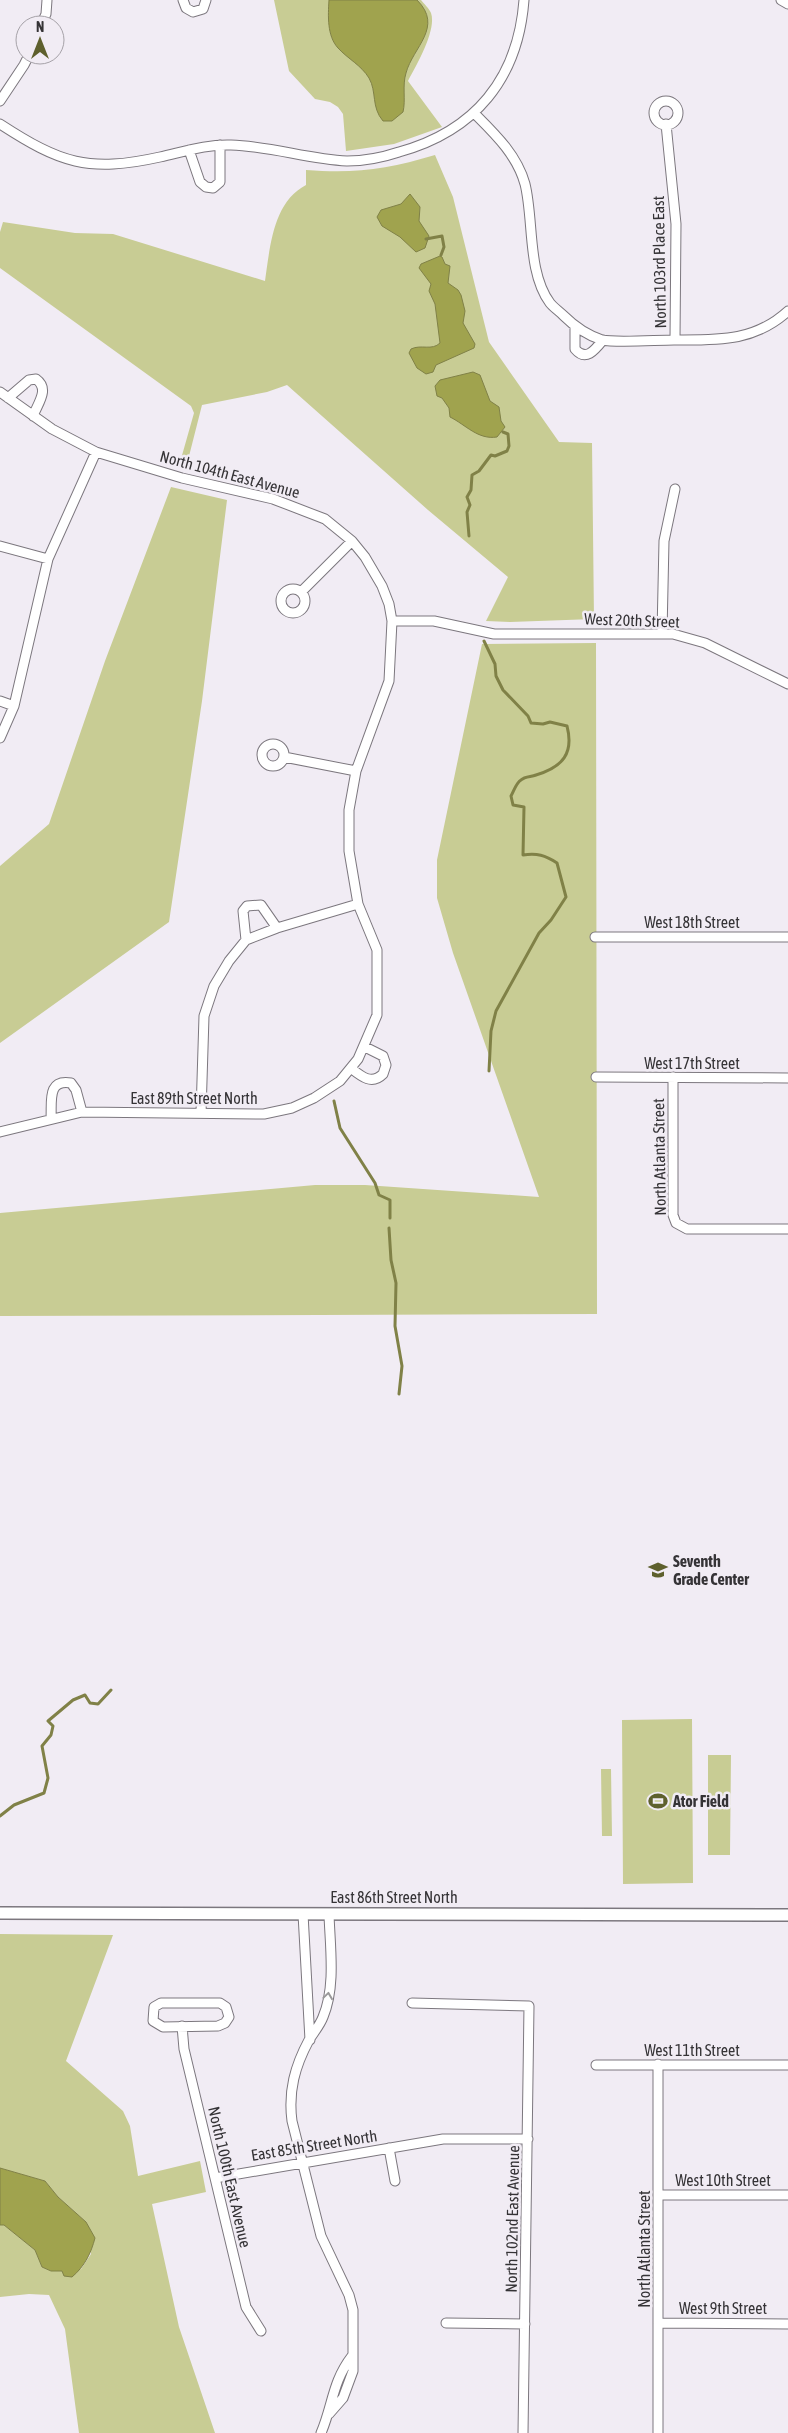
<svg xmlns="http://www.w3.org/2000/svg" width="788" height="2433" font-family="'Asap Condensed',sans-serif">
	<style>
		.green { fill: #c8cc94 }
		.water { fill: #a0a34e; stroke: #808147 }
		.lines { fill: none; stroke-linecap: round; stroke-linejoin: round }
		.stream { stroke: #808147; stroke-width: 3 }
		.minor-casing { stroke: #7c777e; stroke-width: 11 }
		.tertiary-casing { stroke: #7c777e; stroke-width: 14 }
		.minor { stroke: #fff; stroke-width: 9 }
		.tertiary { stroke: #fff; stroke-width: 11 }
		.oneway { stroke: #9a999a }
		.labels { text-anchor: middle; dominant-baseline: central; stroke-width: 5; stroke-linejoin: round; paint-order: stroke }
		.street-label { font-size: 16px; fill: #353336; stroke: #f1ecf4 }
		.poi-label { font-size: 16px; font-weight: bold; fill: #353336; stroke: #f1ecf4; text-anchor: start }
	</style>
	<rect width="100%" height="100%" fill="#f1ecf4"/>
	<path class="green" d="M274 0H421C424 4 429 8 431 13 437 30 416 66 408 81L442 127 394 144 346 151 343 114 338 107 330 102 315 99 289 71Z
		M435 155 453 197 489 342 559 442 592 443 594 619 510 622 486 621 508 577 428 510 287 385 267 392 202 405 186 468 179 466 194 413 191 406 0 268V232L3 222 75 233 113 234 265 281C270 247 273 202 306 185V170C356 174 388 169 435 155Z
		M171 487 227 500 202 701 169 922 0 1043V866L49 824 105 661Z
		M596 643 597 1314 0 1316V1213L315 1185H365L539 1197 453 953 437 898V860L482 644Z
		M692 1719 693 1883 623 1884 622 1720Z
		M708 1755H731L730 1855H708Z
		M601 1769H611L612 1836H602Z
		M0 1934 113 1935 66 2061 123 2111 130 2126 138 2176 200 2161 206 2192 152 2204 179 2327 215 2433H79L65 2329 49 2295 29 2294 0 2297V2225H4L35 2250 42 2267 51 2271 81 2269 91 2254 86 2222 58 2197 45 2181 0 2168Z"/>
	<path class="water" d="M329 0H417C444 27 413 47 406 73 402 86 406 100 403 112L392 121H383C371 107 377 92 369 78 361 65 348 59 338 48 327 36 328 16 329 0Z
		M410 194 420 207 419 221 429 236 425 248 416 252 400 237 382 226 377 217 381 210 401 204Z
		M440 256 442 257 445 264 450 266 448 283 458 290 461 295 465 311 463 323 475 344 474 348 436 365 433 372 426 374 417 368 409 353 411 349C421 344 432 351 440 343L435 304 429 291 431 284 419 268 421 264Z
		M473 372 480 375 490 401 499 407 501 421 505 427 497 437C478 440 466 425 450 417L449 408 442 398 437 396 435 386 440 380Z
		M0 2168 45 2181 58 2197 86 2222 95 2238C91 2253 85 2266 72 2277L64 2276 62 2271H51L42 2267 35 2250 4 2225H0Z"/>
	<g class="lines">
		<path class="stream" d="M426 239 442 236 444 247 441 255
			M469 536 467 512 470 505 467 497 471 490 472 475 479 471 491 455 495 456 507 451 509 446 508 434 503 432
			M484 641 495 664 496 676 503 690 528 716 531 723 543 724 550 722 567 726C574 753 563 767 536 775 531 777 525 776 521 780 516 783 514 791 511 796L513 805 524 807 523 855C537 853 545 855 557 863L566 897 551 920 539 933 496 1011 491 1031 489 1071
			M334 1101 340 1128 375 1183 379 1195 390 1200V1218
			M389 1228 391 1260 396 1283 395 1326 402 1366 399 1394
			M0 1816 14 1805 44 1793 48 1778 42 1746 51 1735 53 1726 48 1721 73 1700 85 1695 90 1703 98 1704 111 1690"/>
		<g class="minor-casing">
			<path id="minor" d="M183 0 186 8 193 12 203 9 206 0
				M781 0 788 4
				M41 25 46 14 47 0
				M0 101 24 65 29 55
				M654 113a12 12 0 1 1 24 0a12 12 0 1 1-24 0Z
				M475 114C495 134 517 155 525 184 534 220 527 272 550 303 553 307 559 311 564 316 574 326 587 335 602 340 616 343 657 340 674 340 718 340 754 342 788 311
				M0 124C60 163 88 173 160 157 183 152 207 144 231 145 270 146 308 159 347 161 364 161 384 157 399 152 475 131 518 79 524 0
				M666 124 676 224 675 340
				M189 150 200 182 206 187 213 188 220 182V145
				M575 326V349C586 362 595 350 603 340
				M0 392 52 429 96 452 182 478 273 499 325 519 352 541 365 557 382 586 389 604 392 621 389 681 356 771 349 810V851L358 904 377 950V1015L358 1059 340 1081 314 1098 292 1108 264 1114 82 1112 0 1132
				M8 398 29 380 36 379C50 389 38 403 33 416
				M0 546 48 559
				M281 601a12 12 0 1 1 24 0a12 12 0 1 1-24 0Z
				M301 592 352 541
				M392 621H434L494 634H673L705 643 788 684
				M662 633 664 541 675 489
				M0 701 14 706
				M0 738 14 706 48 559 96 452
				M262 755a11 11 0 1 1 22 0a11 11 0 1 1-22 0Z
				M284 757 356 771
				M595 937H788
				M246 940 243 911 247 906 261 905 277 928
				M352 1069C362 1077 372 1085 383 1074L386 1065 383 1056 365 1047
				M596 1077 788 1078
				M673 1077V1215L676 1223 687 1229H788
				M201 1113 204 1016 214 986 229 961 246 940 277 928 358 904
				M51 1118C52 1101 47 1079 71 1083L76 1090 82 1112
				M303 1914 310 2040
				M329 1914C330 1947 336 1986 323 2017 320 2025 314 2032 309 2040 295 2066 288 2091 292 2121L321 2236 349 2295 353 2310V2371L343 2398 329 2414
				M161 2003H220L226 2007 229 2017 225 2023 218 2026 163 2027 153 2021 154 2007Z
				M412 2003 529 2006 523 2433
				M182 2026 184 2049 246 2307 261 2331
				M596 2065H788
				M389 2148 395 2181
				M215 2178 443 2139H528
				M659 2195H788
				M446 2323 525 2324
				M658 2323 788 2324
				M321 2433C333 2405 332 2382 352 2356
				M658 2433V2064"/>
		</g>
		<g class="tertiary-casing">
			<path id="tertiary" d="M0 1913 788 1915"/>
		</g>
		<use href="#minor" class="minor"/>
		<use href="#tertiary" class="tertiary"/>
	</g>
	<defs><path id="oneway-chevron" d="M-2-3.5L2.5 0L-2 3.5" fill="none" stroke-width="1.6" stroke-linecap="round" stroke-linejoin="round" transform="scale(1.25)"/></defs>
	<use class="oneway" href="#oneway-chevron" transform="translate(328 1996) rotate(-82)"/>
	<defs>
		<g id="school-bare" transform="scale(1.5)"><path d="M0-5L7-2L0 1L-7-2ZM-4 1L0 2.5L4 1V4Q0 6-4 4Z" fill="#5e602d" stroke="#f1ecf4" stroke-width="2.5" paint-order="stroke"/></g>
		<g id="stadium-bare" transform="scale(1.5)"><path d="M0-5a6.5 5 0 1 0 0 10a6.5 5 0 1 0 0-10ZM-3.5-1.8h7v3.6h-7Z" fill="#5e602d" stroke="#f1ecf4" stroke-width="2.5" paint-order="stroke"/></g>
	</defs>
	<g fill-rule="evenodd">
		<use href="#school-bare" x="658" y="1570"/>
		<use href="#stadium-bare" x="658" y="1801"/>
	</g>
	<g class="labels">
		<g class="street-label">
			<text transform="translate(659 262) rotate(-91)">North 103rd Place East</text>
			<text transform="translate(230 474) rotate(15)">North 104th East Avenue</text>
			<text transform="translate(632 620) rotate(2)">West 20th Street</text>
			<text x="692" y="922">West 18th Street</text>
			<text x="692" y="1063">West 17th Street</text>
			<text x="194" y="1098">East 89th Street North</text>
			<text transform="translate(659 1157) rotate(-91)">North Atlanta Street</text>
			<text x="394" y="1897">East 86th Street North</text>
			<text x="692" y="2050">West 11th Street</text>
			<text transform="translate(314 2145) rotate(-9)">East 85th Street North</text>
			<text transform="translate(230 2177) rotate(77)">North 100th East Avenue</text>
			<text x="723" y="2180">West 10th Street</text>
			<text transform="translate(512 2219) rotate(-89)">North 102nd East Avenue</text>
			<text transform="translate(644 2249) rotate(-90)">North Atlanta Street</text>
			<text x="723" y="2308">West 9th Street</text>
		</g>
		<g class="poi-label">
			<text x="673" y="1561">Seventh<tspan x="673" dy="18">Grade Center</tspan></text>
			<text x="673" y="1801">Ator Field</text>
		</g>
	</g>
	<g transform="translate(40 40)"><circle r="24" fill="#f1ecf4" stroke="#a6a2a8"/>
	<path d="M0-4L9 19L0 12L-9 19Z" fill="#5e602d"/>
	<text y="-8" font-size="14" font-weight="bold" text-anchor="middle" fill="#353336">N</text>
	</g>
</svg>
